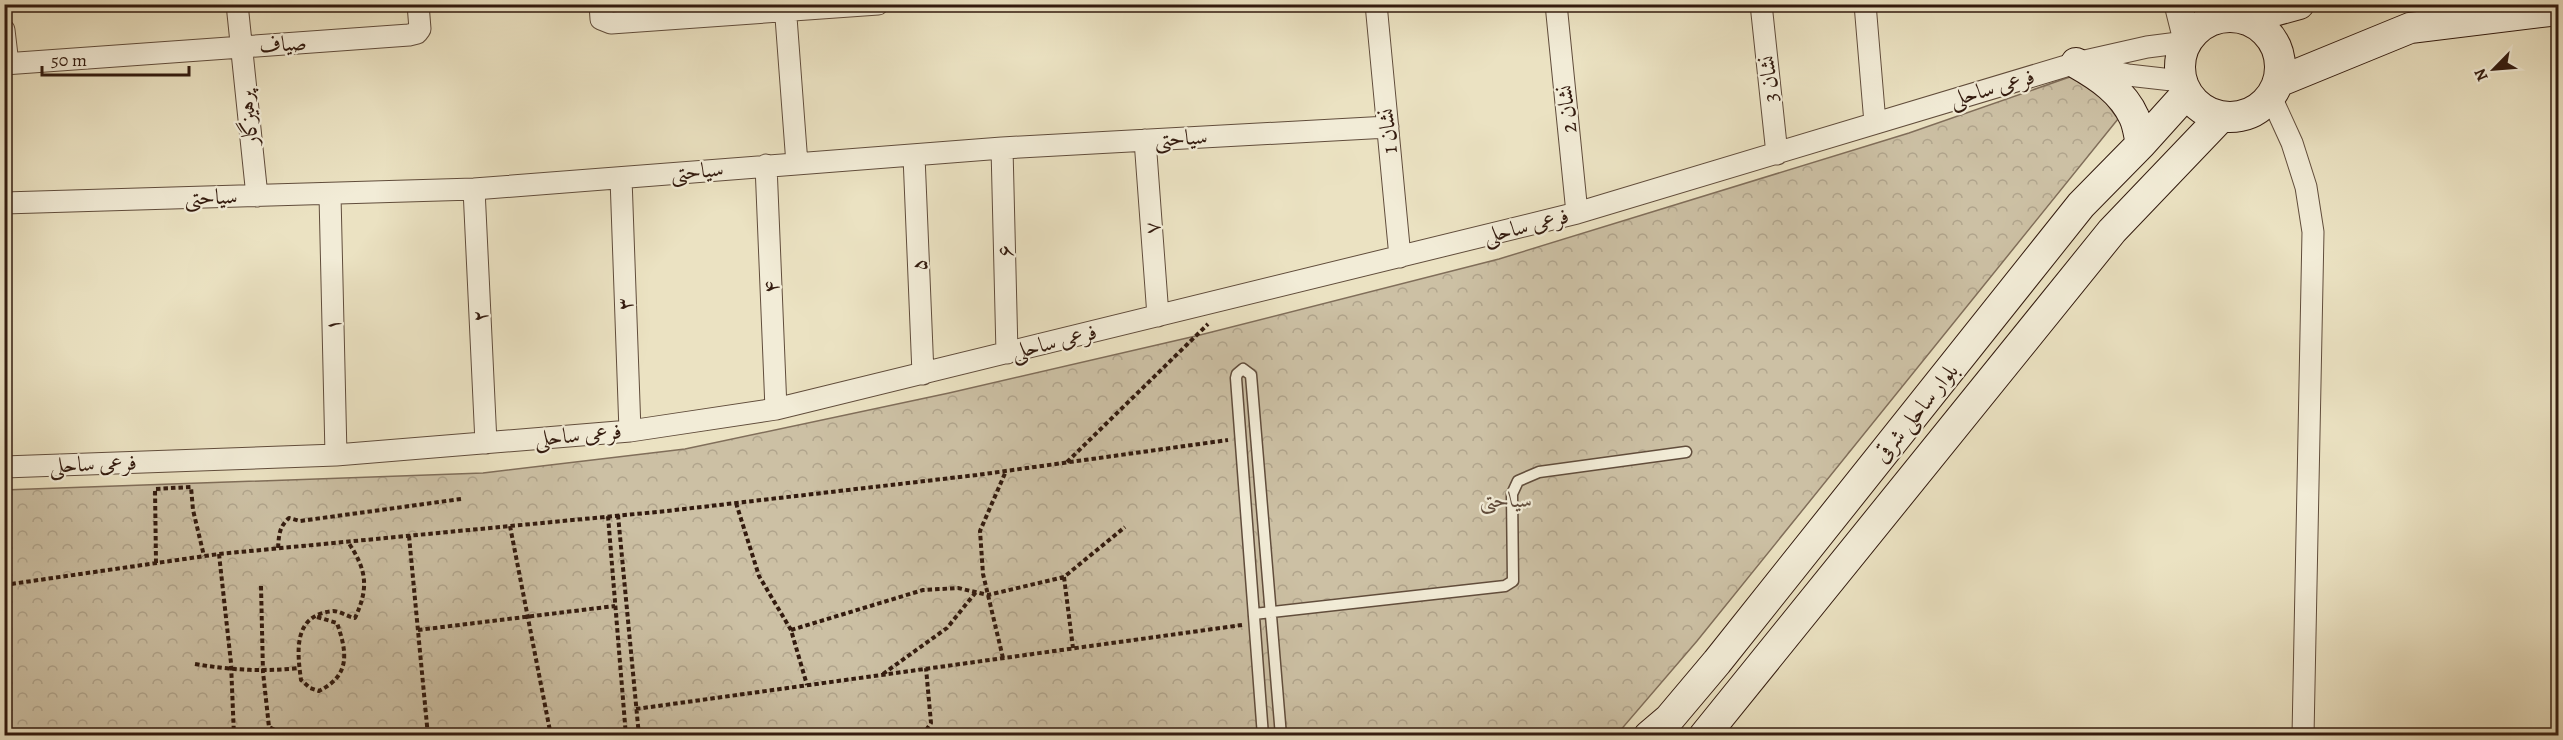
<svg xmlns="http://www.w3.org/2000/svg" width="2563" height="740" font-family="Alegreya,Amiri,serif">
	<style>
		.park { fill: url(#park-crowns); stroke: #806e5a; stroke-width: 1.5 }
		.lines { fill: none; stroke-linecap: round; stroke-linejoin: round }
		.service-casing { stroke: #614d3c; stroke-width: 13 }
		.minor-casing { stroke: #614d3c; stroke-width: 23 }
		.tertiary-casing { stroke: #614d3c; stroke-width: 29 }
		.secondary-casing { stroke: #331b0f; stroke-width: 32 }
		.path { stroke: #331b0f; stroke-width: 4; stroke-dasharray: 4.5 3; stroke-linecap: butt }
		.service { stroke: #f2ecd7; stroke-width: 10 }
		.minor { stroke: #f2ecd7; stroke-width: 21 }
		.tertiary { stroke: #f2ecd7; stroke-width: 27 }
		.secondary { stroke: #f2ecd7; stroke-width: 30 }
		.labels { text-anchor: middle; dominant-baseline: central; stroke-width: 4.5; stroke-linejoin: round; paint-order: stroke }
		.street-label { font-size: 22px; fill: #331b0f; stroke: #f2ecd7 }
		.park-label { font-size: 22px; font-style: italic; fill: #614d3c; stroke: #f2ecd7 }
	</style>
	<defs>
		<pattern id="park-crowns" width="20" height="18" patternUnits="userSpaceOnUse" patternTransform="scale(1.5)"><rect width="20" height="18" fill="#ccc0a4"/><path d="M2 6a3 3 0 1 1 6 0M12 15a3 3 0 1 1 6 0" fill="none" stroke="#b0a48c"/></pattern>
	</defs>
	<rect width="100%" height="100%" fill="#ebe2c2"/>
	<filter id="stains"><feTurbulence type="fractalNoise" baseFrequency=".00333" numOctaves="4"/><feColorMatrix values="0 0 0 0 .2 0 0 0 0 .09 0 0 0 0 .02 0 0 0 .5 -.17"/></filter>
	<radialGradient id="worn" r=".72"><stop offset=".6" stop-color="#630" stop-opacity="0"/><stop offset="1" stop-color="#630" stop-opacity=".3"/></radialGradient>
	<path class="park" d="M2084 72 2118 119 1697 641 1619 732 1612 735H5L4 490 483 473 685 449 949 393 1200 335 1499 259 1909 133Z"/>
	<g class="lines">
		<g class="service-casing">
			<path id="service" d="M1254 614 1505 586 1513 581 1512 494 1518 481 1539 472 1686 452
				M1263 736 1236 378 1237 374 1243 369 1251 375 1281 736"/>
		</g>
		<g class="minor-casing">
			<path id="minor" d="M237 4 257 196
				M600 4 601 19 611 23 878 4
				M785 4 797 164
				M1376 4 1400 257
				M1556 4 1577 213
				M1761 4 1777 154
				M1865 4 1875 123
				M4 30 8 64
				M4 64 409 35 417 33 420 29 418 4
				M2088 66 2128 75 2181 81
				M2271 97 2292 143 2306 187 2313 232 2303 736
				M1145 140 1158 316
				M1002 148 1007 353
				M914 156 923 374
				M766 165 776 409
				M621 178 630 431
				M474 189 486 443
				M330 195 336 455
				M4 203 474 189 1002 148 1388 127
				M4 467 336 455 630 431 776 409 1577 213 2076 63 2147 47 2186 42"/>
		</g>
		<g class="tertiary-casing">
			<path id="tertiary" d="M2178 4 2187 40
				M2216 4 2230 17"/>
		</g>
		<g class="secondary-casing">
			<path id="secondary" d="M2180 67a50 50 0 1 1 100 0a50 50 0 1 1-100 0Z
				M2245 19 2299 4
				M2076 63C2099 76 2123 92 2134 117 2138 125 2139 136 2141 144
				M2278 82 2410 28 2558 10
				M1649 736 1669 719 1717 662 2081 205 2141 144 2187 93
				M1704 736 2112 231 2221 117"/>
		</g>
		<path class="path" d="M1067 462 1208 324
			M736 503 759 576 791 630 807 685
			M618 515 639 736
			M608 516 626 736
			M510 526 551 736
			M409 536 428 736
			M278 548C279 535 279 527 289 518L300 521 461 499
			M219 554 231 663 234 736
			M156 563 155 489 191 487 193 510 204 556
			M1064 577 1073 648
			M4 585 219 554 667 511 977 475 1228 440
			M261 586 263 672 269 727 287 736
			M317 617 337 623C347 652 351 675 319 691L310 688 301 680C297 650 293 615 333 611 340 611 348 617 355 618 369 588 367 570 348 542
			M418 630 615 606
			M791 630 923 590 958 588 988 595 1064 577 1125 527
			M1003 658 983 574 980 531 1006 471
			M195 664C231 670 263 672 299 668
			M883 674 947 628 976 592
			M636 709 1242 625
			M922 736 931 723 926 668"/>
		<use href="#service" class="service"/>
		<use href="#minor" class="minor"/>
		<use href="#tertiary" class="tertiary"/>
		<use href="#secondary" class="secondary"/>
	</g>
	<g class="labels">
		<g class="street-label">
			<text transform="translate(283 44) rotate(-4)">صیاف</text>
			<text transform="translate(1769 79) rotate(-96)">نشان 3</text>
			<text transform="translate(1992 88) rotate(-16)">فرعی ساحلی</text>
			<text transform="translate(1567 109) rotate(-96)">نشان 2</text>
			<text transform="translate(248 118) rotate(-96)">پرهیزگار</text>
			<text transform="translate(1388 131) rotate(-95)">نشان 1</text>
			<text transform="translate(1181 138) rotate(-3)">سیاحتی</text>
			<text transform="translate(697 171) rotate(-5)">سیاحتی</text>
			<text transform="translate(211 197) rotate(-1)">سیاحتی</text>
			<text transform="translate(1526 226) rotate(-14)">فرعی ساحلی</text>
			<text transform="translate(1152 228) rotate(-94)">۷</text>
			<text transform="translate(1005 251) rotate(-92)">۶</text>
			<text transform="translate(919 265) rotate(-92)">۵</text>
			<text transform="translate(771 287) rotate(-92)">۴</text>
			<text transform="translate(625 304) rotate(-92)">۳</text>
			<text transform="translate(480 316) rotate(-93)">۲</text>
			<text transform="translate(333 325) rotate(-91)">۱</text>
			<text transform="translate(1054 342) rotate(-14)">فرعی ساحلی</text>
			<text transform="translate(1916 413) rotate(-51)">بلوار ساحلی شرقی</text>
			<text transform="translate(578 435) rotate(-5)">فرعی ساحلی</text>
			<text transform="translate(93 464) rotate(-2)">فرعی ساحلی</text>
		</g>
		<g class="park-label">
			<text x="1506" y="500">سیاحتی</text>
		</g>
	</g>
	<rect width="2563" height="740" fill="none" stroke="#ebe2c2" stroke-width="24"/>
	<rect x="6" y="6" width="2551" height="728" fill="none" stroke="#331b0f" stroke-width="3"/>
	<rect x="12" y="12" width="2539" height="716" fill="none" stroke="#331b0f" stroke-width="1.5"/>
	<g transform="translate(2494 69) rotate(245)" stroke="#f2ecd7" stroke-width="4.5" paint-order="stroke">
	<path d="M0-4.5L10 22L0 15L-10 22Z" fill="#331b0f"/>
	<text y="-9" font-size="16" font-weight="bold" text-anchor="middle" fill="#331b0f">N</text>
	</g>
	<path d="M42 66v9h147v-9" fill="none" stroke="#331b0f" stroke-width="3"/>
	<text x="51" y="66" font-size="18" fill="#331b0f" stroke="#f2ecd7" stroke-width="4.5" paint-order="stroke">50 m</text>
	<rect width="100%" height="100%" filter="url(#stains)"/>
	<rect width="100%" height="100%" fill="url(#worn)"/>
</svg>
